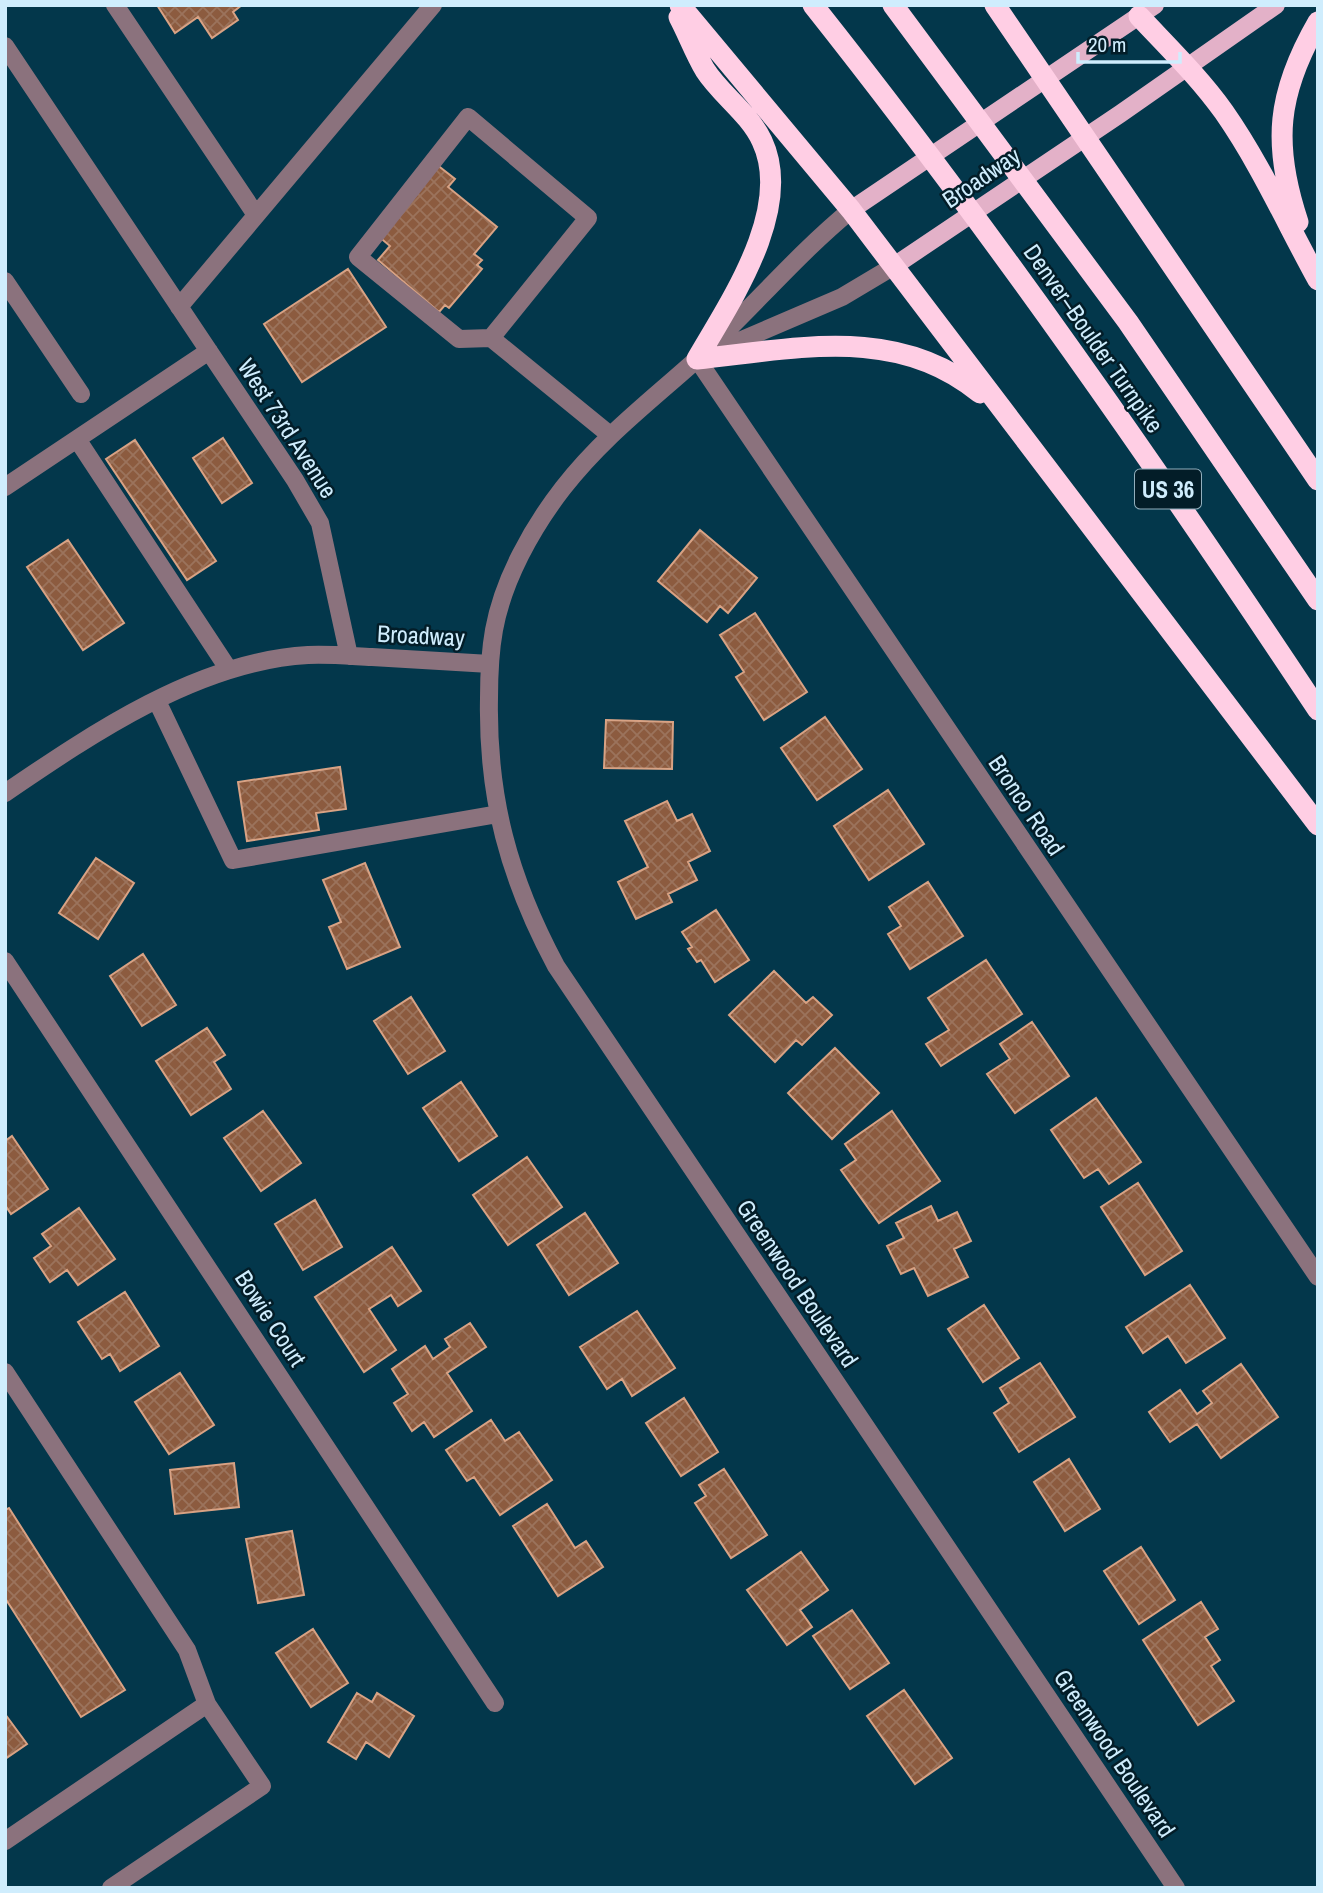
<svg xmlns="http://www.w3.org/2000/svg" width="1323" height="1893" font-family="'Archivo Narrow',sans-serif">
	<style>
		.building { fill: url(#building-cross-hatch); stroke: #d8a284; stroke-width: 2 }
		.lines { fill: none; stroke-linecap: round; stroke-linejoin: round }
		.minor { stroke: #8b727d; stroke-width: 18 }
		.major { stroke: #e3b1c8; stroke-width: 18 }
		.highway { stroke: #ffcee4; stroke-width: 21 }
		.labels { text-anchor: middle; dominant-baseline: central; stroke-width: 5; stroke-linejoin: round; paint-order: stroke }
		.shield { fill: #031d28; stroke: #92afbd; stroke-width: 2 }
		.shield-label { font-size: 23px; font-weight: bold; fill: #cfedfd }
		.street-label { font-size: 24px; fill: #cfedfd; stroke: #031d28 }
	</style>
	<defs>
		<pattern id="building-cross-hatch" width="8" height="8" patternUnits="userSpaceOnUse" patternTransform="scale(1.75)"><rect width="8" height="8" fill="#8c5b3f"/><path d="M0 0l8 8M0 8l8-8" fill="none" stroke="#9b735c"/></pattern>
	</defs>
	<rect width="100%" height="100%" fill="#03374b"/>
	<path class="building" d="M157 5H242L233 12 238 20 212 38 198 17 175 33Z
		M436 164 455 179 448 187 497 227 474 254 482 260 477 265 482 269 449 308 445 305 439 312 378 260 390 246 377 235Z
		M348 269 386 327 302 382 264 324Z
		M223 438 252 483 222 503 193 458Z
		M135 440 216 561 187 580 106 459Z
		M700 530 757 578 728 613 720 606 707 622 658 581Z
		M68 540 124 623 83 650 27 567Z
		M755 613 807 692 764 720 736 677 744 672 720 635Z
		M825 717 862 769 817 800 781 748Z
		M606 720 673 722 672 769 604 768Z
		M340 767 346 809 316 813 319 830 247 841 238 782Z
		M888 790 924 844 869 880 834 826Z
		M667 801 677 821 692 814 710 851 688 862 697 880 668 894 672 902 636 919 618 882 648 867 625 821Z
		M96 858 134 883 98 939 59 913Z
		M365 863 400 947 347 969 329 927 341 922 323 880Z
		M928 882 963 936 910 969 888 934 901 926 889 907Z
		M716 910 749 960 715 982 701 960 697 962 688 949 692 947 682 932Z
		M143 954 176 1005 142 1026 110 976Z
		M986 960 1022 1014 941 1066 926 1044 949 1030 928 998Z
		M774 971 806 1003 813 997 832 1015 802 1045 796 1040 775 1062 729 1015Z
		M411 997 445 1051 408 1074 374 1021Z
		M1032 1022 1069 1076 1015 1113 987 1074 1010 1059 1000 1044Z
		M207 1028 225 1055 214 1062 231 1089 191 1115 156 1061Z
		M835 1048 879 1093 832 1139 788 1093Z
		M461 1082 497 1136 459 1161 423 1108Z
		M1096 1098 1141 1162 1109 1184 1098 1169 1084 1178 1051 1130Z
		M263 1111 301 1163 261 1191 224 1138Z
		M892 1111 940 1181 879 1223 841 1170 856 1160 845 1144Z
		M12 1136 48 1189 11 1214 5 1205V1141Z
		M527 1157 562 1207 508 1245 473 1195Z
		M1138 1183 1182 1251 1145 1275 1101 1207Z
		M315 1200 342 1247 303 1270 275 1224Z
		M931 1206 938 1221 957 1212 971 1241 954 1249 968 1277 928 1296 914 1268 901 1274 887 1246 904 1238 896 1223Z
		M79 1208 115 1259 78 1285 67 1270 50 1282 34 1258 51 1246 42 1234Z
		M585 1213 618 1263 569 1295 537 1245Z
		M392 1247 421 1291 398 1306 391 1295 369 1309 396 1350 364 1372 315 1297Z
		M1190 1285 1225 1338 1186 1363 1168 1336 1143 1353 1126 1327Z
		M125 1292 159 1346 120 1371 110 1354 102 1359 78 1322Z
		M984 1305 1019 1358 983 1382 948 1329Z
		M637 1311 675 1368 632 1396 622 1379 607 1389 580 1347Z
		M470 1323 486 1347 447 1373 472 1411 434 1437 424 1422 412 1431 394 1403 408 1394 392 1369 425 1346 433 1359 450 1347 445 1339Z
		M1040 1363 1075 1417 1019 1452 994 1413 1009 1403 1000 1388Z
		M1241 1364 1278 1417 1221 1458 1197 1424 1170 1442 1149 1412 1180 1390 1197 1414 1212 1403 1203 1391Z
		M180 1373 214 1425 169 1454 135 1402Z
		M684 1398 718 1452 681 1476 646 1423Z
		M491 1420 505 1441 519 1432 552 1480 500 1515 474 1477 467 1481 446 1450Z
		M1069 1459 1100 1509 1065 1531 1034 1482Z
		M234 1463 239 1507 175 1514 170 1470Z
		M724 1469 767 1535 731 1558 695 1503 706 1496 699 1485Z
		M547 1504 575 1548 586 1541 603 1567 558 1596 513 1526Z
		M9 1508 125 1690 81 1717 5 1598V1510Z
		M292 1531 304 1595 258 1603 246 1539Z
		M1141 1547 1175 1600 1139 1624 1104 1571Z
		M801 1552 828 1590 800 1610 812 1627 787 1645 747 1590Z
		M1201 1602 1218 1629 1205 1637 1220 1660 1211 1666 1234 1701 1198 1725 1143 1640Z
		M852 1610 889 1663 850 1689 813 1636Z
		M313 1629 348 1683 311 1707 276 1653Z
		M904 1690 952 1758 915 1784 867 1716Z
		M357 1693 372 1702 377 1693 414 1716 389 1757 366 1742 356 1759 328 1742Z
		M5 1714 27 1744 5 1759Z"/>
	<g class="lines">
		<path class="minor" d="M115 5 256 215
			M5 46 295 480 320 523 349 656
			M851 210C795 256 749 312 696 360 648 403 603 437 563 488 532 528 503 580 494 630 490 652 489 675 489 698 487 798 509 878 556 966L1176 1888
			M5 281 81 394
			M179 307 433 5
			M491 338 459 339 358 257 468 117 588 218 491 338 610 435
			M709 354 842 297 894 266
			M697 359 1318 1277
			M77 439 229 670
			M5 487 209 351
			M157 701 233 860 498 814
			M5 793C93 733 199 661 308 655 329 654 351 656 372 657 411 659 450 662 490 664
			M5 961 495 1703
			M5 1372 187 1650 207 1704 262 1786 111 1888
			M5 1841 207 1704"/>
		<path class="major" d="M851 210 1155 5
			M894 266 1120 114 1276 5"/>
		<path class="highway" d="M680 5 851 210 1318 825
			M813 5C993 232 1158 469 1318 710
			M893 5 1128 322 1318 600
			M995 5 1318 480
			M1139 16C1168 47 1199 77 1224 112 1261 165 1287 224 1318 280
			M679 17C688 34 695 53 705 70 721 95 749 113 762 141 794 209 730 302 697 359
			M1298 222C1272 144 1277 93 1318 22
			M697 359C795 349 897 324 980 393"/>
	</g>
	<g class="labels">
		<rect class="shield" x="1135" y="469.5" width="66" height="39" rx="5"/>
		<g class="shield-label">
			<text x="1168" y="489">US 36</text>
		</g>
		<g class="street-label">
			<text transform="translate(981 177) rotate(-34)">Broadway</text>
			<text transform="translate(1094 338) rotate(55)">Denver–Boulder Turnpike</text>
			<text transform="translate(288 428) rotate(57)">West 73rd Avenue</text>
			<text transform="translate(421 635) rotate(3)">Broadway</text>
			<text transform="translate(1027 805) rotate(56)">Bronco Road</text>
			<text transform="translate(798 1283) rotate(56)">Greenwood Boulevard</text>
			<text transform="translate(271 1318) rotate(57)">Bowie Court</text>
			<text transform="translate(1115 1753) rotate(56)">Greenwood Boulevard</text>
		</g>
	</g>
	<rect width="1323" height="1893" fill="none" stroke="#cfedfd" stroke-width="14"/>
	<path d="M1078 52v10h102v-10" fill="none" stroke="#cfedfd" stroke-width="3.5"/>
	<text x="1088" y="52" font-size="21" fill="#cfedfd" stroke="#031d28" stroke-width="5" paint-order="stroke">20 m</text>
</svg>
